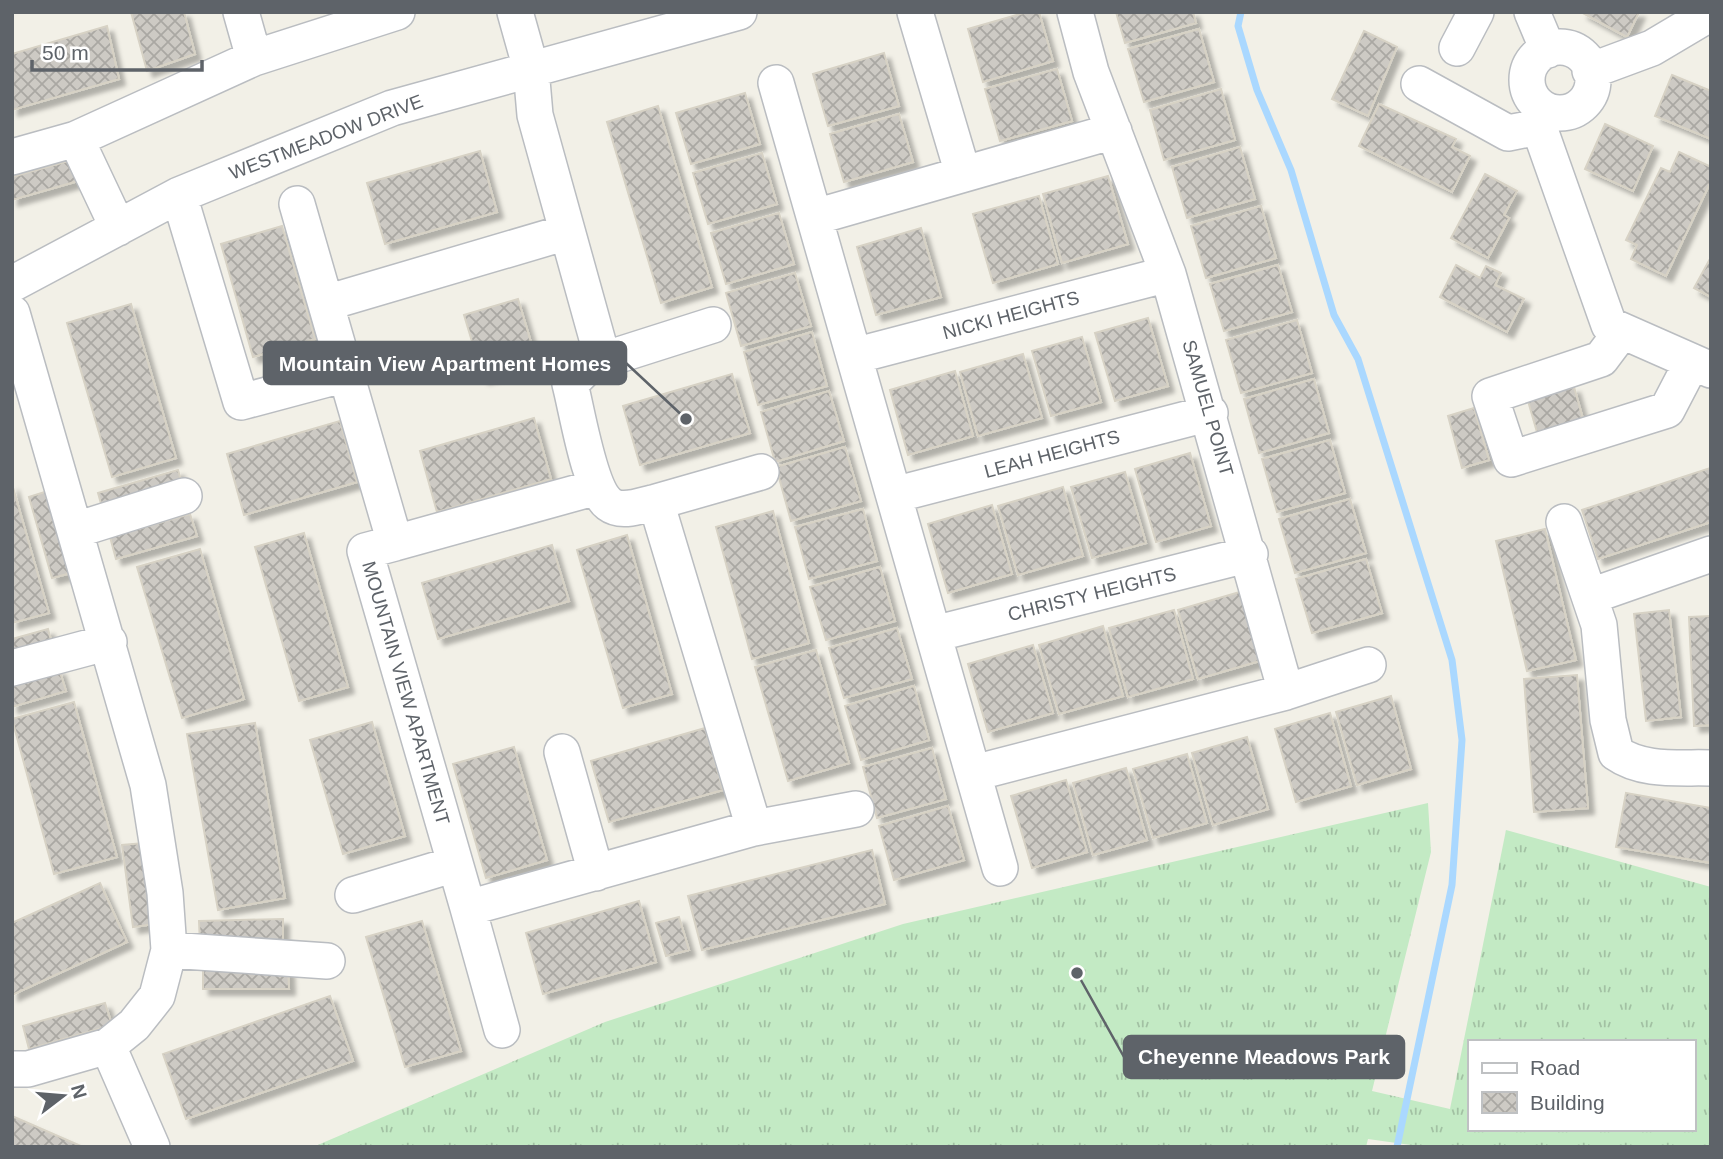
<svg xmlns="http://www.w3.org/2000/svg" width="1723" height="1159" font-family="Arial,sans-serif">
	<style>
		.grass { fill: url(#grass-tufts); fill-rule: evenodd }
		.lines { fill: none; stroke-linecap: round; stroke-linejoin: round }
		.stream { stroke: #aad8ff; stroke-width: 7 }
		.building { fill: url(#building-cross-hatch); stroke: #d7d2c5; stroke-width: 2; filter: url(#shadow) }
		.minor-casing { stroke: #babdc1; stroke-width: 38 }
		.minor { stroke: #fff; stroke-width: 35 }
		.labels { text-anchor: middle; dominant-baseline: central; stroke-width: 5; stroke-linejoin: round; paint-order: stroke }
		.street-label { font-size: 19px; fill: #5e6369; stroke: #fff }
		.leader { fill: none; stroke: #5e6369; stroke-width: 2.5 }
		.callout-dot { fill: #5e6369; stroke: #fff; stroke-width: 2.5 }
		.callout { fill: #5e6369; stroke: #5e6369; stroke-width: 2.5 }
		.callout-label { font-size: 21px; text-anchor: middle; font-weight: bold; fill: #fff }
	</style>
	<defs>
		<pattern id="grass-tufts" width="24" height="20" patternUnits="userSpaceOnUse" patternTransform="scale(1.75)"><rect width="24" height="20" fill="#c3eac4"/><path d="M3 7l-1-3M5 7V3M7 7l1-3M15 17l-1-3M17 17v-4M19 17l1-3" fill="none" stroke="#a2c1a3"/></pattern>
		<pattern id="building-cross-hatch" width="8" height="8" patternUnits="userSpaceOnUse" patternTransform="scale(1.75)"><rect width="8" height="8" fill="#cdcac4"/><path d="M0 0l8 8M0 8l8-8" fill="none" stroke="#aaa8a3"/></pattern>
		<filter id="shadow"><feDropShadow dx="6" dy="6" stdDeviation="2" flood-color="#0004"/></filter>
	</defs>
	<rect width="100%" height="100%" fill="#f2f0e7"/>
	<path class="grass" d="M1428 803 1431 852 1372 1091 1450 1109 1506 830 1711 887V1147H1425L1368 1139 1366 1147H313L605 1022 903 924ZM1469 1042H1693V1129H1469Z"/>
	<g class="lines">
		<path class="stream" d="M1241 12 1238 26 1257 90 1291 170 1334 315 1358 359 1452 660 1462 740 1452 885 1397 1147"/>
	</g>
	<path class="building" d="M131 12H184L195 54 147 71Z
		M1027 12H1039L1053 61 983 82 968 29Z
		M1116 12H1193L1196 23 1125 43Z
		M1581 12H1639L1627 37Z
		M107 26 119 79 12 110V54Z
		M1199 29 1214 82 1144 102 1128 49Z
		M1364 31 1397 47 1368 116 1332 99Z
		M884 53 899 106 828 126 813 74Z
		M1057 69 1072 121 1000 141 985 89Z
		M1672 75 1711 91V139L1655 116Z
		M1221 89 1235 140 1164 160 1150 110Z
		M745 93 760 144 691 164 676 113Z
		M1379 104 1456 139 1452 147 1470 156 1452 192 1359 146Z
		M658 106 712 287 661 303 607 122Z
		M899 114 913 162 844 182 830 134Z
		M1605 124 1653 146 1633 191 1585 169Z
		M1240 147 1255 199 1187 218 1172 167Z
		M480 151 497 212 385 244 367 183Z
		M1679 152 1711 167V181L1666 276 1631 259 1637 245 1626 240 1661 168 1670 172Z
		M762 153 777 204 708 224 693 173Z
		M72 160 78 181 12 200V177Z
		M1485 174 1517 191 1504 215 1509 218 1488 258 1451 238Z
		M1108 176 1128 244 1062 263 1043 194Z
		M1039 196 1058 264 993 283 973 214Z
		M1261 206 1276 258 1206 278 1191 226Z
		M779 213 794 264 726 284 711 233Z
		M282 226 315 339 253 357 221 244Z
		M921 228 941 297 876 315 857 247Z
		M1711 257V297L1694 288Z
		M1278 265 1292 312 1224 331 1210 284Z
		M1456 265 1480 278 1486 266 1501 273 1495 285 1524 299 1507 332 1440 297Z
		M795 273 811 326 741 346 726 293Z
		M518 299 537 362 483 378 464 315Z
		M131 304 176 458 112 477 67 323Z
		M1148 318 1168 386 1115 401 1095 333Z
		M1297 320 1312 373 1241 393 1226 340Z
		M812 332 827 386 758 405 744 352Z
		M1082 337 1101 402 1051 416 1032 351Z
		M1023 354 1042 418 978 436 960 372Z
		M955 371 973 436 908 455 890 390Z
		M732 374 750 433 640 465 623 406Z
		M1314 379 1329 433 1259 453 1244 399Z
		M1574 387 1585 426 1539 439 1528 401Z
		M829 391 844 441 775 462 761 412Z
		M1474 408 1489 460 1462 468 1448 416Z
		M534 418 551 479 437 512 420 451Z
		M340 421 357 482 244 515 227 454Z
		M1330 440 1345 493 1277 512 1262 459Z
		M845 447 861 501 791 521 776 467Z
		M1190 453 1211 526 1156 542 1135 469Z
		M1710 468 1711 522 1598 559 1582 510Z
		M178 470 184 491 104 514 98 493Z
		M1125 472 1146 543 1092 558 1071 487Z
		M12 484 49 613 12 623Z
		M1063 487 1083 556 1018 575 998 506Z
		M51 490 75 572 52 578 29 497Z
		M1350 499 1366 553 1295 573 1279 519Z
		M992 505 1012 574 948 593 928 524Z
		M863 509 877 561 809 579 795 527Z
		M773 511 809 643 752 659 716 527Z
		M190 514 197 536 116 559 110 537Z
		M1545 529 1576 660 1527 671 1496 541Z
		M304 533 348 687 299 701 255 547Z
		M627 535 672 694 623 708 577 550Z
		M552 545 569 601 438 639 422 583Z
		M200 549 244 699 182 718 137 567Z
		M1366 559 1382 613 1312 633 1296 579Z
		M880 567 895 621 826 640 810 587Z
		M1243 591 1263 660 1198 679 1178 610Z
		M1174 610 1193 679 1128 697 1109 628Z
		M1669 610 1681 717 1646 721 1634 614Z
		M1711 616V725L1694 726 1689 617Z
		M1103 626 1123 696 1059 714 1039 645Z
		M897 628 912 679 844 698 829 648Z
		M48 629 53 648 12 660V639Z
		M1033 645 1053 713 988 732 968 664Z
		M816 650 849 763 788 781 755 667Z
		M59 669 66 691 12 707V683Z
		M1577 675 1588 808 1534 812 1524 679Z
		M914 686 929 740 861 760 845 706Z
		M1391 696 1411 769 1357 785 1336 712Z
		M74 702 117 857 54 874 12 719Z
		M1330 713 1351 786 1296 802 1275 729Z
		M372 722 405 836 343 854 310 740Z
		M255 723 285 898 218 910 187 734Z
		M705 728 723 790 609 822 591 761Z
		M1247 737 1268 809 1213 825 1192 753Z
		M514 747 547 860 486 878 453 764Z
		M932 748 946 799 877 818 863 767Z
		M1187 754 1207 823 1153 838 1133 769Z
		M1126 768 1147 840 1093 855 1073 783Z
		M1066 780 1087 852 1032 868 1011 796Z
		M1626 793 1711 808V863L1616 847Z
		M948 806 964 860 894 880 879 826Z
		M144 843 155 924 133 927 122 845Z
		M872 850 885 904 702 950 688 896Z
		M100 883 127 942 12 995V923Z
		M639 901 656 962 543 994 526 933Z
		M679 917 689 950 666 956 656 923Z
		M283 919V943L200 945 199 921Z
		M422 921 461 1051 405 1067 366 937Z
		M288 966 289 989H203V967Z
		M330 996 353 1061 186 1119 163 1054Z
		M105 1003 112 1025 29 1049 23 1026Z
		M12 1116 83 1147H12Z"/>
	<g class="lines">
		<g class="minor-casing">
			<path id="minor" d="M241 12 254 58
				M915 12 963 174
				M1075 12 1091 72 1168 274 1286 692
				M1532 12 1548 50
				M1527 80a33 33 0 1 1 66 0a33 33 0 1 1-66 0Z
				M1457 48 1476 12
				M1590 71 1652 48 1711 13
				M776 83 1000 868
				M1419 84 1508 133 1539 127
				M1546 110 1539 127 1609 325 1711 370
				M76 139 118 228
				M12 157 76 139 254 58 397 12
				M179 195 241 402 346 374 395 543 365 551 468 908 754 828 656 502C642 505 622 514 609 504 589 489 577 410 570 384L585 369 603 360 535 115 531 69 515 12
				M297 204 346 374
				M815 217 1114 131
				M12 284 179 195 392 108 739 12
				M326 303 567 232
				M12 313 148 785 165 893 169 950 157 996 134 1025 108 1046 28 1069H12
				M1622 331 1601 359 1490 396 1511 459 1667 410 1692 362
				M854 356 1168 274
				M603 360 713 325
				M894 495 1210 413
				M656 502 761 472
				M1564 522 1599 625 1608 720 1616 753C1643 772 1679 767 1711 768
				M76 530 184 496
				M395 543 597 487
				M1591 596 1711 554
				M934 634 1250 554
				M12 668 109 642
				M562 752 596 873
				M974 773 1286 692 1368 665
				M754 828 856 809
				M353 895 455 864
				M468 908 502 1030
				M169 950 327 961
				M108 1046 152 1147"/>
		</g>
		<use href="#minor" class="minor"/>
	</g>
	<g class="labels">
		<g class="street-label">
			<text transform="translate(326 137) rotate(-21)">WESTMEADOW DRIVE</text>
			<text transform="translate(1011 315) rotate(-15)">NICKI HEIGHTS</text>
			<text transform="translate(1208 408) rotate(74)">SAMUEL POINT</text>
			<text transform="translate(1052 454) rotate(-15)">LEAH HEIGHTS</text>
			<text transform="translate(1092 594) rotate(-14)">CHRISTY HEIGHTS</text>
			<text transform="translate(406 693) rotate(74)">MOUNTAIN VIEW APARTMENT</text>
		</g>
	</g>
	<path class="leader" d="M686 419L626 363M1077 973L1124 1057"/>
	<g class="callout-dot">
		<circle cx="686" cy="419" r="7"/>
		<circle cx="1077" cy="973" r="7"/>
	</g>
	<g class="callout">
		<rect x="264" y="342" width="362" height="42" rx="7"/>
		<rect x="1124" y="1036" width="280" height="42" rx="7"/>
	</g>
	<g class="callout-label">
		<text x="445" y="371">Mountain View Apartment Homes</text>
		<text x="1264" y="1064">Cheyenne Meadows Park</text>
	</g>
	<rect width="1723" height="1159" fill="none" stroke="#5e6369" stroke-width="28"/>
	<rect x="1468" y="1040" width="228" height="91" fill="#ffffff" stroke="#bfc1c3" stroke-width="2"/>
	<rect x="1482" y="1063" width="35" height="10" fill="#ffffff" stroke="#bfc1c3" stroke-width="2"/>
	<text x="1530" y="1075" font-size="21" fill="#5e6369">Road</text>
	<rect x="1482" y="1092" width="35" height="21" fill="url(#building-cross-hatch)" stroke="#bfc1c3" stroke-width="2"/>
	<text x="1530" y="1110" font-size="21" fill="#5e6369">Building</text>
	<g transform="translate(63 1096) rotate(74)" stroke="#ffffff" stroke-width="5" paint-order="stroke">
	<path d="M0-5L12 26L0 18L-12 26Z" fill="#5e6369"/>
	<text y="-10" font-size="19" font-weight="bold" text-anchor="middle" fill="#5e6369">N</text>
	</g>
	<path d="M32 60v10h170v-10" fill="none" stroke="#5e6369" stroke-width="3.5"/>
	<text x="42" y="60" font-size="21" fill="#5e6369" stroke="#ffffff" stroke-width="5" paint-order="stroke">50 m</text>
</svg>
